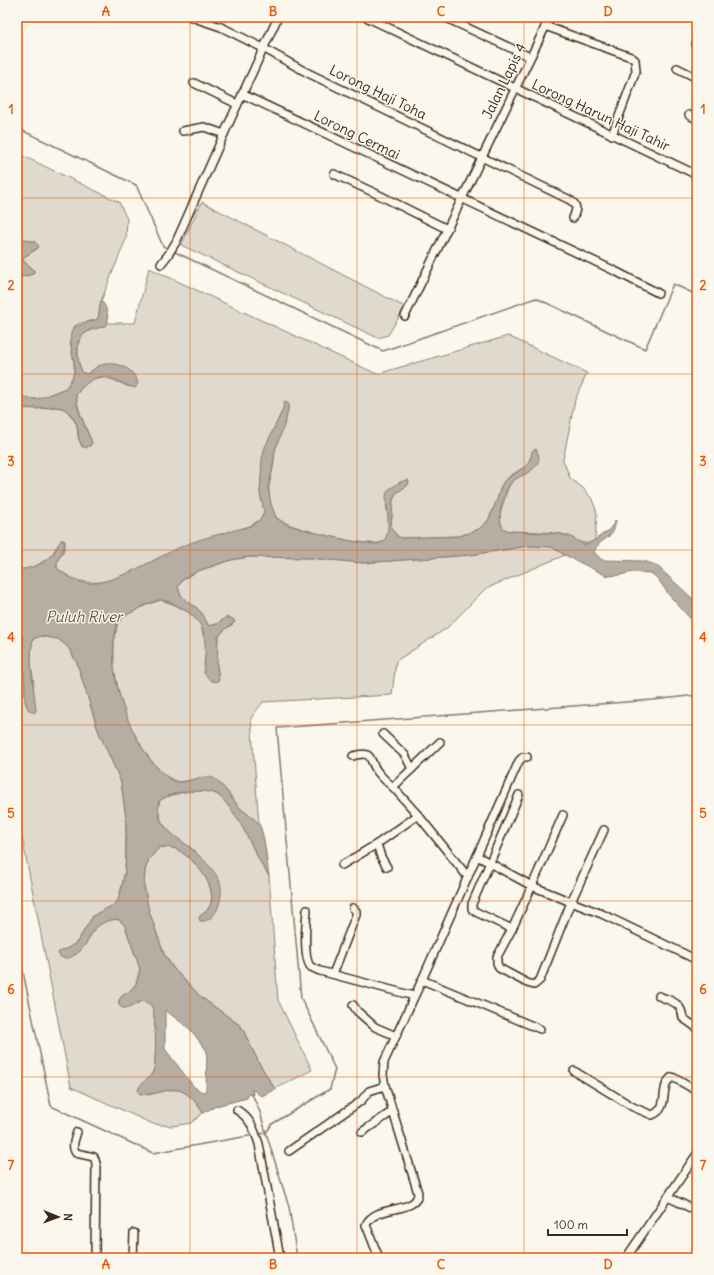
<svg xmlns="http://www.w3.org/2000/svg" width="714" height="1275" viewBox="0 0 714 1275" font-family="Delius,sans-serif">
<rect width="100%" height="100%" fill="#fbf7ec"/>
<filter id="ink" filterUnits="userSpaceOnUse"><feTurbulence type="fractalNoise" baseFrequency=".025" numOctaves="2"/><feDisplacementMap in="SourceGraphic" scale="8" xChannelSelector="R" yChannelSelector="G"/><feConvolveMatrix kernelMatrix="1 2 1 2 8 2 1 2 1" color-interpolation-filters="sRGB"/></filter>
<g filter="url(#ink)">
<g fill="#dfd9ce" stroke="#8d8276">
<path d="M17,153L119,202L127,219L126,239L101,301L98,319C91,322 79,321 74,327C65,337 76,360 74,371C74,377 69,383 66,388L38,399H31L17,395V278L33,274L34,271L32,268L24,262L23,259L24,257L37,249L34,241H28L17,235Z"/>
<path d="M202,202L405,307L388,335L378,338L181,245Z"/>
<path d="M149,268L377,374L508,336L587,373L575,400L563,460L570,478L583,488L592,499L597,513L595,540C581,549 575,536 561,534C545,531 527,532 510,531L504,529L501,524L500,514L507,491L511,482L537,465L531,457L526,466L510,476L501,486L497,500L488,521L479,529L460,536L401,538L396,535L391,527L393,500L396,493L408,485L400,482L386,505C388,514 392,536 382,542C371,549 287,528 277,518C272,513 269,500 269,493C268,485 271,479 272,472C274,465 274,457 275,451C278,437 285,424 288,410L284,403L283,409L273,432L260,493L264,511L262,517L258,521L250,526L105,582C84,583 74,582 57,568C56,560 60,558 63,552C65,549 65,545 65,541L57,546L52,555L35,567L24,570L17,569V408L37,409L56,407L65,409L72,417L77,425L78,437L82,447L90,446L92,443C86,427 78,412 76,395C94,370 105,376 129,387L137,379L128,369L97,367L87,374H84C79,368 78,360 78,353C78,338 83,332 97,328C102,327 104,327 108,323H135Z"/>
<path d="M529,546L552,547L565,555L485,589L447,628L396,661L392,695L263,702L251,718L259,824L239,807L226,790L201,778L181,782L175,781L164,775L147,756L131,729L120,699L114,668V643L117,625L124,616L149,604L161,600L175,605L190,613L200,623L206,645V654L204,664L219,676C216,665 214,641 222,632C226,628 231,626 235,622L222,620L217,624L209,626C206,622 204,616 201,612C192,602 181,602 178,587L183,579L198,571L231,560L249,557L310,558L363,563L470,555Z"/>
<path d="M17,629L23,638L25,692L27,707L34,683L31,665V647L33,639L41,636L58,639L68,647L77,663L98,730L121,782L126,818V847L125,870L122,886L118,900L112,906L101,911L93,916L77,942L70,947L59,952L86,943C93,929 103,917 120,920L125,926L140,969L136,984L130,991L122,996L119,1000V1005L128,1008L142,1001C146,1002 151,1003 152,1007C156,1015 157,1063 153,1071C151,1077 143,1082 139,1088L147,1095C154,1094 162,1091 169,1090C186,1087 195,1101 203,1113L191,1123L172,1126L153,1124L71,1087L17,812Z"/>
<path d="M188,791C198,791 209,790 218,795C221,797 224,801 227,804C246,825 253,853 269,876L278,1000L312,1070L275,1089L259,1063L241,1026L201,997L174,969L164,954L149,911L144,886L145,870L149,859L157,850L160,847C165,847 171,847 176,849C193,857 222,889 208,909C206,912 202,914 199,917L201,921H203L219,904L195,851L173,835L162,823L158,809L160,800L165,797Z"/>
</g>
<g fill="#b6aea2" stroke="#85796d" fill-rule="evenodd">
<path d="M17,235C20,236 24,239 27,240C33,242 36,241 39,247L24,257L23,259L24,262L32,268L34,271L33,274L17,278Z"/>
<path d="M101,301C107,306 108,315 108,323C103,329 97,327 90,330C88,331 84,333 82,335C74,343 78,363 82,372L87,374C91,372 96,366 101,365C116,361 133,367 138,383L135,388C126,386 119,381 111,378C96,373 84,384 76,395L77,405L81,417L92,443L86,448C77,444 79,434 77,426C76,421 69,411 64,409C57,405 46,408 39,408C32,409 24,408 17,408V395L31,399H38L66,388C69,383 74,376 74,371C76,355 66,345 74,327L98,319Z"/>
<path d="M285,402L289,404L286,420L275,450L272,472L268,487L271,504L276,518L288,525L321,534L356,542L377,544L383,542L386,538L388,530V514L386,496L388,490L400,482L408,480L409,481L408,485L396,493L393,500L391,527L396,535L401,538L460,536L479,529L488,521L497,500L501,486L504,481L526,466L531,457L532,451L536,449C539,454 540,459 537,464C533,473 519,475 512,482C504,489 498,514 501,524C503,529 506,530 510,531L561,534L571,537L583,544H589L609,530L616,520C615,523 615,527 614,530C610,539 598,540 594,552L602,560L643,561L656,565L693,599L697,606V626L669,595L658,579L651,573L633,572L620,575L607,576L565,555L552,547L529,546L470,555L363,563L310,558L249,557L231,560L198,571L183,579L178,587C181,602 192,602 201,612C204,616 206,622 209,626L217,624L226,617L233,619L235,622L223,631L218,637L217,668L219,680C212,685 208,677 204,673C204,656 209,637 199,623C193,614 172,600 160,600C152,601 142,607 135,611C128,614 120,617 117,625C116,628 116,632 115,634C110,663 117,691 127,717C134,735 158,782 181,782C190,782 204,774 213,778C223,783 232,800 240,808C245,813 256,818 260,826C265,836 267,864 269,876C252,852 245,824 225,802C223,800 221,797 219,795C212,791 203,791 195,791C183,791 170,794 159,801C158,808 158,817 163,824C171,836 185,842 195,852C202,858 215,871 219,880C224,891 220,912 209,919C207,921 203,921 200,921L199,917C202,914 206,912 208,909C222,889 193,857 176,849C171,847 166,847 161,847L157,850L149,859L145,870L144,886L149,911L164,954L174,969L201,997L241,1026L259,1063L275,1089L266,1094L261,1096L252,1089L253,1094L250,1095L249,1092L247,1098L216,1106L203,1113C195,1101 186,1087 169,1090C159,1092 151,1095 140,1094L138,1091C139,1083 149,1079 153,1072C157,1065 156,1015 152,1007C150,1003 146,1002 142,1001L128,1008H122L119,1005V1000L122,996L130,991L136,984L140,969L125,926C121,921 118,918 112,920C90,924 92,940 79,952C73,957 63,962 58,954L59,952L70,947L77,942L93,916L101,911L112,906L118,900L122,886L125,870L126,847V818L121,782L98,730L77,663L68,647L58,639L41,636L33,639C28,663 34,687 36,711L34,713L29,710L27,707L25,701L23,638L17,629V569C29,570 44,564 53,554C56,550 58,545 61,540H64C67,551 55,557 57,568C65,575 75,582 86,583C116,586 160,554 188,544C208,536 230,532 250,526L258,521L262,517L264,511L260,493L262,459L265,447L283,409L284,403ZM165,1010L190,1029L207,1051L206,1091L202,1092L194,1087L165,1049Z"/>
</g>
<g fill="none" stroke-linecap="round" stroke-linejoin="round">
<g stroke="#85796d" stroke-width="1.5">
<path d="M17,128L136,185L163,246L169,249"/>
<path d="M173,251L383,351L536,298L645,349L673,284L697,295"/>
<path d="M17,943L51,1106L153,1153L254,1135"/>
<path d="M252,1094L260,1112L266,1133L289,1207L297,1258"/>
<path d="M258,1134L266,1133L272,1124L330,1089L335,1069L301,998L277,728L653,700L697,695"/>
</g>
<defs>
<g id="minor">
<path d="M191,17L221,27L263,48L306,72L568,199C578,204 577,209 573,218"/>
<path d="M366,17L697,175"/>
<path d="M444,17L530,57"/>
<path d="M545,26L631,57L635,60L636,71L612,135"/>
<path d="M696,44L697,45"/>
<path d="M677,68L697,78"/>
<path d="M194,83L237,104"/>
<path d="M242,94L615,271L658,293"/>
<path d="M689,115L697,119"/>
<path d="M183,131L204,127L224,134"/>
<path d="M334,174L377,194L447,229"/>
<path d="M161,264L168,255L176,242L224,134L278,17"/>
<path d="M405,316L550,17"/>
<path d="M383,734L405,755L412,769"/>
<path d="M440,742L393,787L418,815L468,877"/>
<path d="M353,756C374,750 368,759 377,771C381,777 387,782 393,787"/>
<path d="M563,815L532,886L512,929L497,957V963L499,968L527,983L534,985L540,980L571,902L604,830"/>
<path d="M477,856L532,886L571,902L602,914L697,960"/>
<path d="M342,865L377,844"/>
<path d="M387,867L381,857L377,844L418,815"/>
<path d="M307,910C306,921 303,960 311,967C314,968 317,970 320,971L414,996"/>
<path d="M512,929L476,912L472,909V904L519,795"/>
<path d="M333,974L356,915V911L353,908"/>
<path d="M422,980L540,1029"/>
<path d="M659,996C673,1002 681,1002 683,1018L697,1028"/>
<path d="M353,1005L357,1011L375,1027L396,1036"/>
<path d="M574,1071L633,1107L652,1115C671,1108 658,1087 672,1077L676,1079L697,1091"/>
<path d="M237,1110C251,1119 254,1129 259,1144L280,1258"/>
<path d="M77,1132C75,1139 71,1146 76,1153L94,1157L96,1163L95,1258"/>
<path d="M362,1132L393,1111"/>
<path d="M289,1151L361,1101L369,1091L385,1086"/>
<path d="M668,1197L697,1211"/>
<path d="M133,1258L134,1233"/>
<path d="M379,1258L366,1225C374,1204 418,1214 418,1193L385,1086L383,1075L384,1062L422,980L519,761L523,757H527"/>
<path d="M626,1258L697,1154"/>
</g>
</defs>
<use href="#minor" stroke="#3b2a1e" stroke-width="10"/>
<use href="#minor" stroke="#fbf7ec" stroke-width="7"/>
</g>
</g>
<path fill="none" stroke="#e8590c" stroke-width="1" stroke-opacity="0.55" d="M190,17V1258M357,17V1258M524,17V1258M17,198H697M17,374H697M17,550H697M17,725H697M17,901H697M17,1077H697"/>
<g text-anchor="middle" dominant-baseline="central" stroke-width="3" stroke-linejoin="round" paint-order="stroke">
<g font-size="14" fill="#3b2a1e" stroke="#fbf7ec">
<text transform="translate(504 81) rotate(-64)">Jalan Lapis 4</text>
<text transform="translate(378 92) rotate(26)">Lorong Haji Toha</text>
<text transform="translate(601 115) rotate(25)">Lorong Harun Haji Tahir</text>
<text transform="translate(357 135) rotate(26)">Lorong Cermai</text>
</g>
<g font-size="15" font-style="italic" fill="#605246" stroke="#fbf7ec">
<text x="84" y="616">Puluh River</text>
</g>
</g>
<rect width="714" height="1275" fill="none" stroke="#fbf7ec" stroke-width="44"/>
<g transform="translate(58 1217) rotate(91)" stroke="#fbf7ec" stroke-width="3" paint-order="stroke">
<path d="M0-3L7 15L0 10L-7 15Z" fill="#3b2a1e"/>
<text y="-6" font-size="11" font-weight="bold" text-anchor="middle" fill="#3b2a1e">N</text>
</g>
<path d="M548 1229v6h79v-6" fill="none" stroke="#3b2a1e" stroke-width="2"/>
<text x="554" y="1229" font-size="12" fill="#3b2a1e" stroke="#fbf7ec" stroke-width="3" paint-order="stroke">100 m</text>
<rect x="22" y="22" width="670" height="1231" fill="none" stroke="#e8590c" stroke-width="1.5"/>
<g font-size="13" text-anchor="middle" font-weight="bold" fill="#e8590c">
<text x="106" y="16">A</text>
<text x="273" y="16">B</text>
<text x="441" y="16">C</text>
<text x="608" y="16">D</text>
<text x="11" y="114">1</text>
<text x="703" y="114">1</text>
<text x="11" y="290">2</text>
<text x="703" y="290">2</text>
<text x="11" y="466">3</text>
<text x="703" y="466">3</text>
<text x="11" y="642">4</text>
<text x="703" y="642">4</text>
<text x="11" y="818">5</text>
<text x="703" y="818">5</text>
<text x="11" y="994">6</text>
<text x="703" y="994">6</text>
<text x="11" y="1170">7</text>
<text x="703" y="1170">7</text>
<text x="106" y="1269">A</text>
<text x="273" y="1269">B</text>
<text x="441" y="1269">C</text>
<text x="608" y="1269">D</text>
</g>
</svg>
